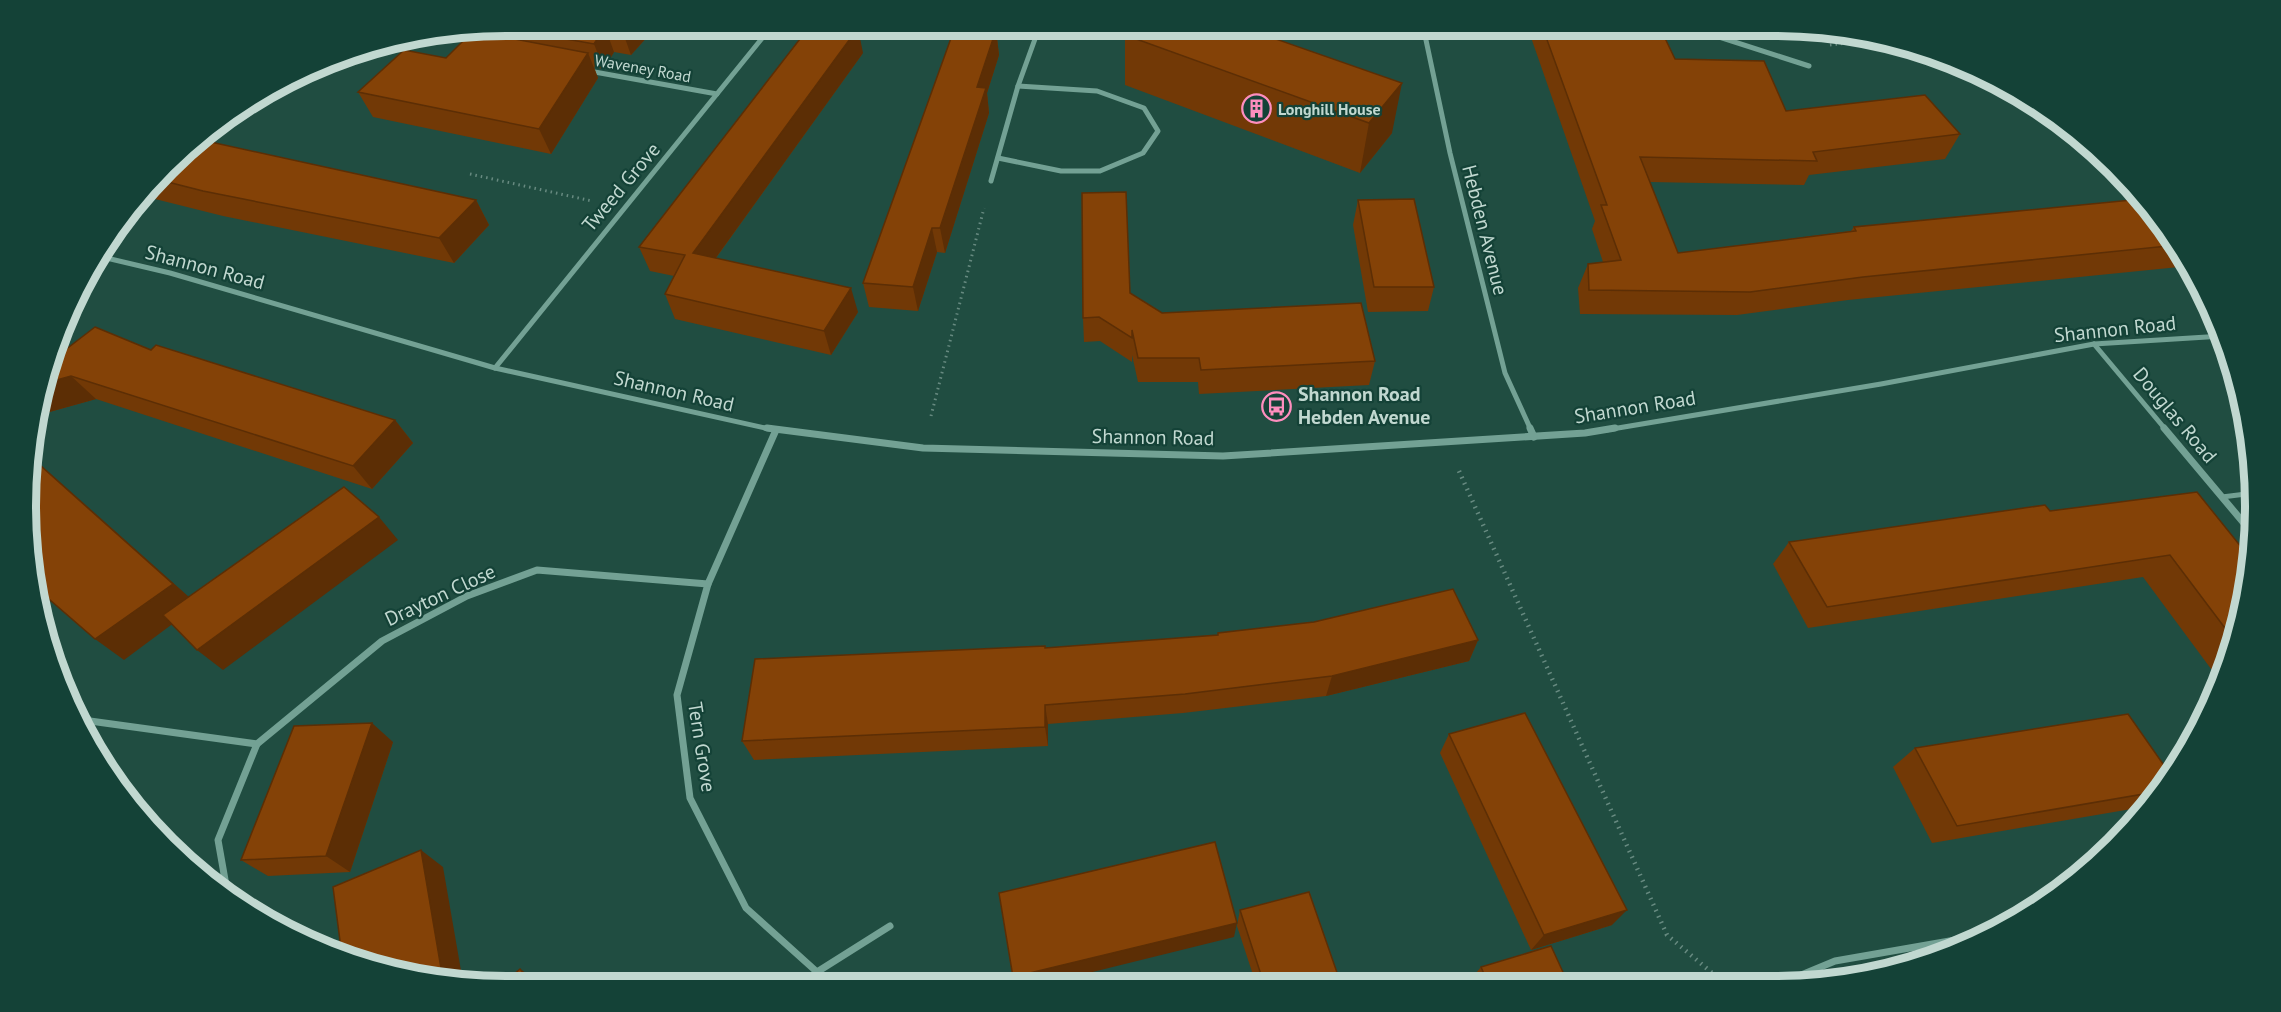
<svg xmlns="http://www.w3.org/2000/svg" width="2281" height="1012" viewBox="0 0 2281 1012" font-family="'PT Sans',sans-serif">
<rect width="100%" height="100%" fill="#204d41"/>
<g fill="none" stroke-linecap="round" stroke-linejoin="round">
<g stroke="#678a80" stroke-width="3" stroke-dasharray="1.5 4" stroke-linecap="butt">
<path d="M1830,45L1883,39"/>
<path d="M470,174L592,201"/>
<path d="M931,416L984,208"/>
</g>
<path stroke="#678a80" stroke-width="4.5" stroke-dasharray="1.5 5" stroke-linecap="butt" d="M1459,471L1667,935L1724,983"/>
<path stroke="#73a194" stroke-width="5" d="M2222,497L2254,493"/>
<g stroke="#73a194" stroke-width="5">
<path d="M1423,26L1450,153L1505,373L1531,430"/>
<path d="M1685,26L1809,66"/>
<path d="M589,71L717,94"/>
<path d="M998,158L1061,171H1100L1143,153L1158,131L1144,108L1097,91L1018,86"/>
<path d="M991,181L1018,86L1035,39L1025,26"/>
<path d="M98,256L170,273L495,368L774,430"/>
<path d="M2094,344L2166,430"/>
<path d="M495,368L772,26"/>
<path d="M1606,430L1881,384L2094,344L2223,336"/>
</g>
<g stroke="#73a194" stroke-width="7">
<path d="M767,428L923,448L1223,456L1585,433L1615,428"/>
<path d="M1530,428L1534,437"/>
<path d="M2164,428L2253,534"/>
<path d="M776,430L708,584L677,695L690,798L746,908L817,972L825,985"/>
<path d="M68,699L90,721L257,744"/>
<path d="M227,891L218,840L257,744L382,641L467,596L537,570L708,584"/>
<path d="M817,972L890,926"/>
<path d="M1782,983L1835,961L1984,935"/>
</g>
</g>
<g fill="#723906">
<path d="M506,26H657L631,55L614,52L604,69L594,67L598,78L551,154L373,117L358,92L446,58L485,34L483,29Z"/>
<path d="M1135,26H1293L1279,40L1392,133L1360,173L1125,85V35Z"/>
<path d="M1527,26H1647L1651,35L1675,59L1786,111L1960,134L1945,159L1809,175L1804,185L1650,182L1678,253L1851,231L1854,227L2174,239L2189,266L1848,300L1737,315L1580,314L1578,288L1588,264L1603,262L1592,229L1595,221Z"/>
<path d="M996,30L999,55L987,93L989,113L945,253L937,252L918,311L869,307L863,283Z"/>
<path d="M863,53L716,258L858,312L831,355L675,319L665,294L674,276L650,271L639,247Z"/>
<path d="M296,76L284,87L276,85Z"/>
<path d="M189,145L476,200L489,225L454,263L223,216L147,197Z"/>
<path d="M1358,200L1434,287L1428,311L1368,312L1353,225Z"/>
<path d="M1130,293L1162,313L1375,361L1369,385L1199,394L1198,382H1138L1132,355V362L1100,341L1084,342L1083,318Z"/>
<path d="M151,350L395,420L413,443L372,489L96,399L35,416V413L56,357Z"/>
<path d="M2050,511L2250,558L2246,599L2219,690L2207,711L2217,677L2143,577L1808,628L1773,564L1789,542Z"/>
<path d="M1478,640L1469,661L1326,696L1183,713L1048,724V746L754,760L742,741L1045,648Z"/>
<path d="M1449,734L1612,925L1531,950L1440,753Z"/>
<path d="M393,742L350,872L268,876L241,860Z"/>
<path d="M1915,748L2170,774L2156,798L2149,806L1932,843L1893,767Z"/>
<path d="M1240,910L1341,984H1256L1237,926Z"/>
<path d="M1481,967L1568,983H1471L1470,980Z"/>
</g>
<g fill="#5c2e05">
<path d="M626,26H657L631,55L622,30Z"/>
<path d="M1250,26H1293L1244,78L1247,29Z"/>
<path d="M605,27L614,52L604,69L594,44Z"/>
<path d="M858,28L863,53L702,277L693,253Z"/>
<path d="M996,30L999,55L987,93L989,113L945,253L940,228L977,87Z"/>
<path d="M588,53L598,78L551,154L539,129Z"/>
<path d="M296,76L284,87L281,83Z"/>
<path d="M1402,83L1392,133L1360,173L1369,123Z"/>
<path d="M476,200L489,225L454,263L439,238Z"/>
<path d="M932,228L937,252L918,311L913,287Z"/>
<path d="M851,288L858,312L831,355L824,331Z"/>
<path d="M71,376L96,399L35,416V413L46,383Z"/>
<path d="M395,420L413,443L372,489L353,466Z"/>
<path d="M33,458L198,605L124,660L95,639Z"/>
<path d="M379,517L398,540L223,670L197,650Z"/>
<path d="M1478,640L1469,661L1326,696L1332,676Z"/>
<path d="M1045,705L1048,724V746L1045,727Z"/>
<path d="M372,723L393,742L350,872L326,856Z"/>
<path d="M421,850L443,867L463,982L443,980Z"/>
<path d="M1627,910L1612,925L1531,950L1544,935Z"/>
<path d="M1237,923L1234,937L1040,985H1015L1013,977Z"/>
<path d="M520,969L539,982L543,986H534Z"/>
</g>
<g fill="#844207" stroke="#5c2e05" stroke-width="1.5">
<path d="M506,26H626L622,30L605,27L594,44L498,27Z"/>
<path d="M810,26H843L858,28L693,253L851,288L824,331L665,294L685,255L639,247Z"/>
<path d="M1135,26H1250L1247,29L1402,83L1369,123L1125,35Z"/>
<path d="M1542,26H1647L1651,35L1663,34L1675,59L1764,61L1786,111L1925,95L1960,134L1813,152L1817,161L1640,157L1678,253L1856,231L1854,227L2142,199L2174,239L2178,245L1863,277L1750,292L1589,290L1588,264L1621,260L1601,205H1607Z"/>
<path d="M955,27L996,30L977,87L986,88L940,228H932L913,287L863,283Z"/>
<path d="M473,31L588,53L539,129L358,92L404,50L446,58Z"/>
<path d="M197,139L476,200L439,238L203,191L160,180L189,145Z"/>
<path d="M1126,192L1130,293L1162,313L1361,303L1375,361L1201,370L1199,358H1138L1132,330V338L1099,317L1083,318L1082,193Z"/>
<path d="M1414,199L1434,287H1374L1358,200Z"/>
<path d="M95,327L151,350L156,345L395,420L353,466L71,376L46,383L56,357Z"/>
<path d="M33,459L173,584L95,639L34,586L30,569Z"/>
<path d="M344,487L379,517L197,650L163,615Z"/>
<path d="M2197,492L2250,558L2246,599L2234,640L2170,555L1827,607L1789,542L2045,505L2050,511Z"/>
<path d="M1453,589L1478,640L1332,676L1185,694L1045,705V727L742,741L755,659L1045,646V648L1218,635V633L1314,622Z"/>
<path d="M1525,713L1627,910L1544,935L1449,734Z"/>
<path d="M2128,714L2170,774L2161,791L1957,826L1915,748Z"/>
<path d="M372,723L326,856L241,860L294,726Z"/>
<path d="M1215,842L1237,923L1013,977L999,893Z"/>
<path d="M421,850L443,980L413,977L342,956L333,887Z"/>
<path d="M1309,892L1341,984H1264L1240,910Z"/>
<path d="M1551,946L1568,983H1488L1481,967Z"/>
<path d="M520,969L534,986H500Z"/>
</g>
<defs>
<symbol id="building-ring" viewBox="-11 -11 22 22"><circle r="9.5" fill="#144237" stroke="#fe8ebe" stroke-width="1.5"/><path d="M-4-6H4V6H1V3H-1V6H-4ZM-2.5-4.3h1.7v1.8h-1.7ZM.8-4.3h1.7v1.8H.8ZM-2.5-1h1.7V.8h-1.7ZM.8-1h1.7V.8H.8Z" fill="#fe8ebe"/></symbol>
<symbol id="bus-ring" viewBox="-11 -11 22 22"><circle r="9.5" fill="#144237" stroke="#fe8ebe" stroke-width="1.5"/><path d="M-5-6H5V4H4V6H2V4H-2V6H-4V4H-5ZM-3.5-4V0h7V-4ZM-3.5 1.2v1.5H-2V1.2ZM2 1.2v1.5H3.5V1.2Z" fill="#fe8ebe"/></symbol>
</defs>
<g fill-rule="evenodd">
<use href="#building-ring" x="1240" y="92" width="33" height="33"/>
<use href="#bus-ring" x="1260" y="390" width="33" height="33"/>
</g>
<g text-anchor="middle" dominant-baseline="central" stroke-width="4.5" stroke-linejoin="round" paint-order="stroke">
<g font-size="16" fill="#c1d8d0" stroke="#144237">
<text transform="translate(643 68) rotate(10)">Waveney Road</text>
</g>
<g font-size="16" font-weight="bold" fill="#c1d8d0" stroke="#144237" text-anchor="start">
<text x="1278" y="109">Longhill House</text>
</g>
<g font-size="20" fill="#c1d8d0" stroke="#144237">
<text transform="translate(621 187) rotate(-50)">Tweed Grove</text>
<text transform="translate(1485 230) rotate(76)">Hebden Avenue</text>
<text transform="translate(205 267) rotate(15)">Shannon Road</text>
<text transform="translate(2115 329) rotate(-6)">Shannon Road</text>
<text transform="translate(674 391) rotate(13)">Shannon Road</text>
<text transform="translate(1635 407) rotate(-9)">Shannon Road</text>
<text transform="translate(2175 415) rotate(50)">Douglas Road</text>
<text transform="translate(1153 437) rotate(1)">Shannon Road</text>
<text transform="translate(440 595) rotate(-25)">Drayton Close</text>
<text transform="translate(702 747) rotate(81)">Tern Grove</text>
</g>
<g font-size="20" font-weight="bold" fill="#c1d8d0" stroke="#144237" text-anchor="start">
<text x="1298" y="394">Shannon Road<tspan x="1298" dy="23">Hebden Avenue</tspan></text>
</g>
</g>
<path d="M0 0H2281V1012H0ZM506 36H1775A470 470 0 0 1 2245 506V506A470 470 0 0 1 1775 976H506A470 470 0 0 1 36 506V506A470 470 0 0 1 506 36Z" fill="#144237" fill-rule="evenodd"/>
<path fill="none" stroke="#c1d8d0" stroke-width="8" d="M506 36H1775A470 470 0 0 1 2245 506V506A470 470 0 0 1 1775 976H506A470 470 0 0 1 36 506V506A470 470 0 0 1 506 36Z"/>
</svg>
